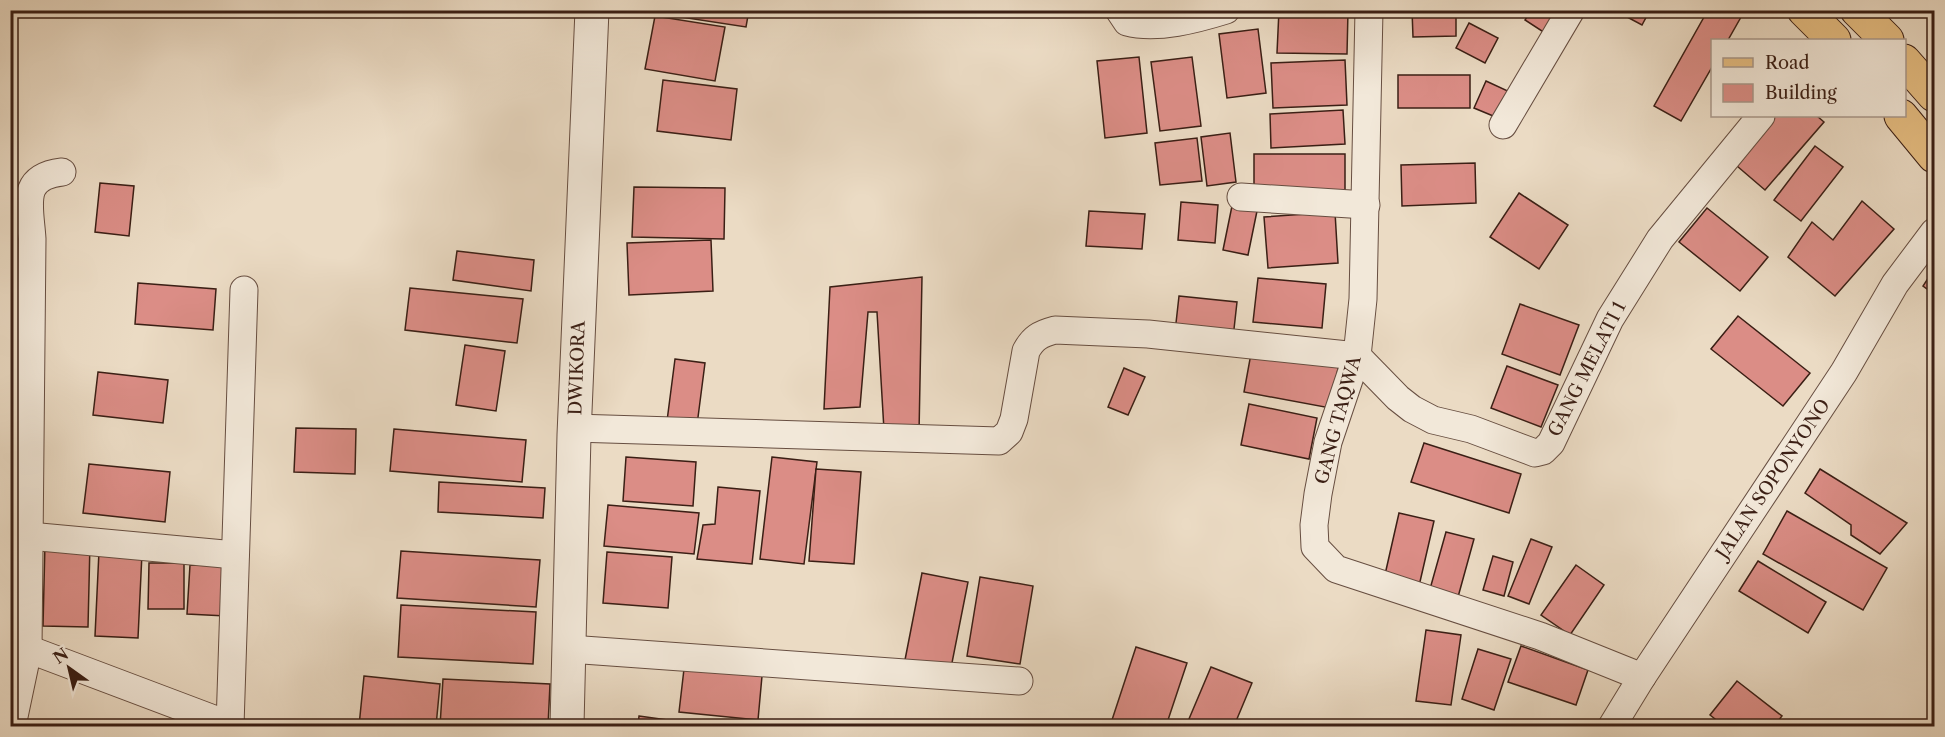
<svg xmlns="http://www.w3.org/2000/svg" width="1945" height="737" viewBox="0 0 1945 737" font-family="'Libre Caslon Text',serif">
<rect width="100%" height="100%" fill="#ebdbc4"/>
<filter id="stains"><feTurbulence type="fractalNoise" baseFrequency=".00333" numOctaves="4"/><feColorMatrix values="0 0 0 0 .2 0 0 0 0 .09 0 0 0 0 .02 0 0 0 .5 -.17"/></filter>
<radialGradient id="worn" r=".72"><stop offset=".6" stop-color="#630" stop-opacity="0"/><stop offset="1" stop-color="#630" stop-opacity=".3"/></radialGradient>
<g fill="#db8d86" stroke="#3b1f15" stroke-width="1.5">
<path d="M635,10H749L746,27Z"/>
<path d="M1279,10L1348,11L1347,54L1277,53Z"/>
<path d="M1412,10H1456V36L1413,37Z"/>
<path d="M1531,10H1565L1548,35L1525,20Z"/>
<path d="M1614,10H1650L1642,25Z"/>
<path d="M1708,10H1745L1728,40H1712V67L1681,121L1654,106Z"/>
<path d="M655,16L725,27L715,81L645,69Z"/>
<path d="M1469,23L1498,38L1485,63L1456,48Z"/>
<path d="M1258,29L1266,93L1227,98L1219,34Z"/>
<path d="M1139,57L1147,133L1105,138L1097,61Z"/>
<path d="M1192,57L1201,126L1160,131L1151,62Z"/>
<path d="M1345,60L1347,105L1273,108L1271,63Z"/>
<rect x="1398" y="75" width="72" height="33"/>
<path d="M663,80L737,89L731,140L657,131Z"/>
<path d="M1486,81L1510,92L1498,118L1474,108Z"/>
<path d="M1343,110L1345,144L1271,148L1270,114Z"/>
<path d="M1769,116H1817L1824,122L1765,190L1730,160Z"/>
<path d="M1230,133L1236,182L1207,186L1201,137Z"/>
<path d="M1197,138L1202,181L1160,185L1155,143Z"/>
<path d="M1815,146L1843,167L1801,221L1774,200Z"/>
<path d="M1254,154H1345V192L1254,193Z"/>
<path d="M1475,163L1476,203L1402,206L1401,165Z"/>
<path d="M100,183L134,186L129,236L95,232Z"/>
<path d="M634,187L725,188L724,239L632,237Z"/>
<path d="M1519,193L1568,225L1539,269L1490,237Z"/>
<path d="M1862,201L1894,229L1835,296L1788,257L1812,222L1833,240Z"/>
<path d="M1181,202L1218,205L1215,243L1178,240Z"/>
<path d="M1232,206L1257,211L1248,255L1223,250Z"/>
<path d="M1707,208L1768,257L1740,291L1679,242Z"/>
<path d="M1089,211L1145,214L1142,249L1086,246Z"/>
<path d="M1335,212L1338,263L1268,268L1264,217Z"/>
<path d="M711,240L713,291L629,295L627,243Z"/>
<path d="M457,251L534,260L531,291L453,280Z"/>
<path d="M1934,269V294L1923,286Z"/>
<path d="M922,277L919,433L884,430L877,312H868L860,407L824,409L830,287Z"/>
<path d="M1258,278L1326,284L1322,328L1253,322Z"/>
<path d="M138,283L216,289L213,330L135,324Z"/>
<path d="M410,288L523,299L517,343L405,330Z"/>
<path d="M1179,296L1237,302L1233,338L1175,332Z"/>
<path d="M1520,304L1579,325L1560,375L1502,354Z"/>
<path d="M1738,316L1810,373L1783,406L1711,349Z"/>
<path d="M465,345L505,351L496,411L456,405Z"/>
<path d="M1252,348L1339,364L1330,408L1244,392Z"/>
<path d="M675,359L705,363L697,425L667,421Z"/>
<path d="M1507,366L1558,385L1541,427L1491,408Z"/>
<path d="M1124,368L1145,377L1128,415L1108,407Z"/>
<path d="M98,372L168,380L163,423L93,415Z"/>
<path d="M1249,404L1317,418L1309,459L1241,445Z"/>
<path d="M296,428L356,429L355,474L294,472Z"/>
<path d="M394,429L526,440L522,482L390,471Z"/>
<path d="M1424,443L1521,474L1509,513L1411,482Z"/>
<path d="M626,457L696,462L693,506L623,501Z"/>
<path d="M772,457L817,462L804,564L760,559Z"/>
<path d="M89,464L170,472L165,522L83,513Z"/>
<path d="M816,469L861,472L854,564L809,561Z"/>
<path d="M1820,469L1907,523L1880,554L1851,535V525L1805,493Z"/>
<path d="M439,482L545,488L543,518L438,512Z"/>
<path d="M718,487L760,491L752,564L697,559L703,525L715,524Z"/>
<path d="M608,505L699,513L694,554L604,546Z"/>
<path d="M1787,511L1887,568L1863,610L1763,554Z"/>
<path d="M1399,513L1434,521L1419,586L1384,579Z"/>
<path d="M1446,532L1474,539L1458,597L1430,589Z"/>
<path d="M1531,539L1552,547L1529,604L1508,596Z"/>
<path d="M45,543H90L88,627L43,626Z"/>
<path d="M99,551L142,553L138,638L95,636Z"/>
<path d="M401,551L540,560L536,607L397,598Z"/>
<path d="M607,552L672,557L668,608L603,603Z"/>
<path d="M1493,556L1513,562L1504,596L1483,590Z"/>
<path d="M1758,561L1826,602L1808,633L1739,591Z"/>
<path d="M149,563H184V609H148Z"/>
<path d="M190,565L229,566L226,616L187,614Z"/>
<path d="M1576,565L1604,585L1570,635L1541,615Z"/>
<path d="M922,573L968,582L950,673L904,665Z"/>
<path d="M980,577L1033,586L1020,664L967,656Z"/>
<path d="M401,605L536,612L533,664L398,657Z"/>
<path d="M1426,630L1461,635L1451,705L1416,701Z"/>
<path d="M1521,646L1588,670L1576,705L1508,682Z"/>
<path d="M1136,647L1187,663L1166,726H1110Z"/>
<path d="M1478,649L1511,659L1494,710L1462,699Z"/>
<path d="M1211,667L1252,683L1234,726H1186Z"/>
<path d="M684,669L762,676L758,720L679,712Z"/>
<path d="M364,676L440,684L436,726H359Z"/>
<path d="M443,679L550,684L548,726H440Z"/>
<path d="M1737,681L1782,716L1774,726H1724L1710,715Z"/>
<path d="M639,716L690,723L689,726H638Z"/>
<path d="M695,720L742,726H694Z"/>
</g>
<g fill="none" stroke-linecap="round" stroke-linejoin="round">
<defs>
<g id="minor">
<path d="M1119,10L1127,22C1157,30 1197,19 1226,10"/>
<path d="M1369,10L1363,299L1357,356L1328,442L1318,494L1314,525L1315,547L1336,569L1540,636L1642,677"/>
<path d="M1503,125L1571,10"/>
<path d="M1241,197L1366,205"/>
<path d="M574,428L999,441L1009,432L1014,419L1026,351C1033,338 1040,334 1055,330L1148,334L1357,356L1398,398L1412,409L1433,420L1471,429L1535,453L1543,451L1551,443L1610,319L1660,239L1761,116"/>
<path d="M29,536L235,555"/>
<path d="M12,643L232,726"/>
<path d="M569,649L1019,681"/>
<path d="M12,726L28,650L32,239C30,206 19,177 62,172"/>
<path d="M230,726L244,290"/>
<path d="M1612,726L1642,677L1844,372L1895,284L1934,232"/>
</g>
<path id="tertiary" d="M567,726L574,435L592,10"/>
<g id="primary">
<path d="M1804,10L1834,40"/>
<path d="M1857,10L1887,40"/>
<path d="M1904,61L1934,95"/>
<path d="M1901,116L1934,156"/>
</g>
</defs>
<use href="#minor" stroke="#674e41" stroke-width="29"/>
<use href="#tertiary" stroke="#674e41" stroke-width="35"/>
<use href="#primary" stroke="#3b1f15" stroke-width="35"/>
<use href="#minor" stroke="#f2e8d9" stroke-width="27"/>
<use href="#tertiary" stroke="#f2e8d9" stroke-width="33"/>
<use href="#primary" stroke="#e6be82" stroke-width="33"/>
</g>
<g text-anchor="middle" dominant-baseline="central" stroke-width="6" stroke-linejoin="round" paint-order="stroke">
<g font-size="18" fill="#3b1f15" stroke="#f2e8d9">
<text transform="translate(577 368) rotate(-88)">DWIKORA</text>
<text transform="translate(1587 369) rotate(-63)">GANG MELATI 1</text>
<text transform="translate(1338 420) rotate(-75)">GANG TAQWA</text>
<text transform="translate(1773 479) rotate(-56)">JALAN SOPONYONO</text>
</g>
</g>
<rect width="1945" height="737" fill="none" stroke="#ebdbc4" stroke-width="36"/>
<rect x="12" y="12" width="1921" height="713" fill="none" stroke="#3b1f15" stroke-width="3"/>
<rect x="18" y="18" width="1909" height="701" fill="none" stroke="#3b1f15" stroke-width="1.5"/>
<rect x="1711" y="39" width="195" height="78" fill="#f2e8d9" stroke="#a9988b" stroke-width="1.5"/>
<rect x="1723" y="58" width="30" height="9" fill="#e6be82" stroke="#a9988b" stroke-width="1.5"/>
<text x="1765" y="69" font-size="18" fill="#3b1f15">Road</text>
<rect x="1723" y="84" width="30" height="18" fill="#db8d86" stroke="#a9988b" stroke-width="1.5"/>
<text x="1765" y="99" font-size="18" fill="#3b1f15">Building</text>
<g transform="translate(69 668) rotate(326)" stroke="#f2e8d9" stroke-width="4.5" paint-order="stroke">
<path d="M0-4.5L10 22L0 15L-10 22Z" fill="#3b1f15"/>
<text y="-9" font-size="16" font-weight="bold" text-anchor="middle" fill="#3b1f15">N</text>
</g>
<rect width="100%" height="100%" filter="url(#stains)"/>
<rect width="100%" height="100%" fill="url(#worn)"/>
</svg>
